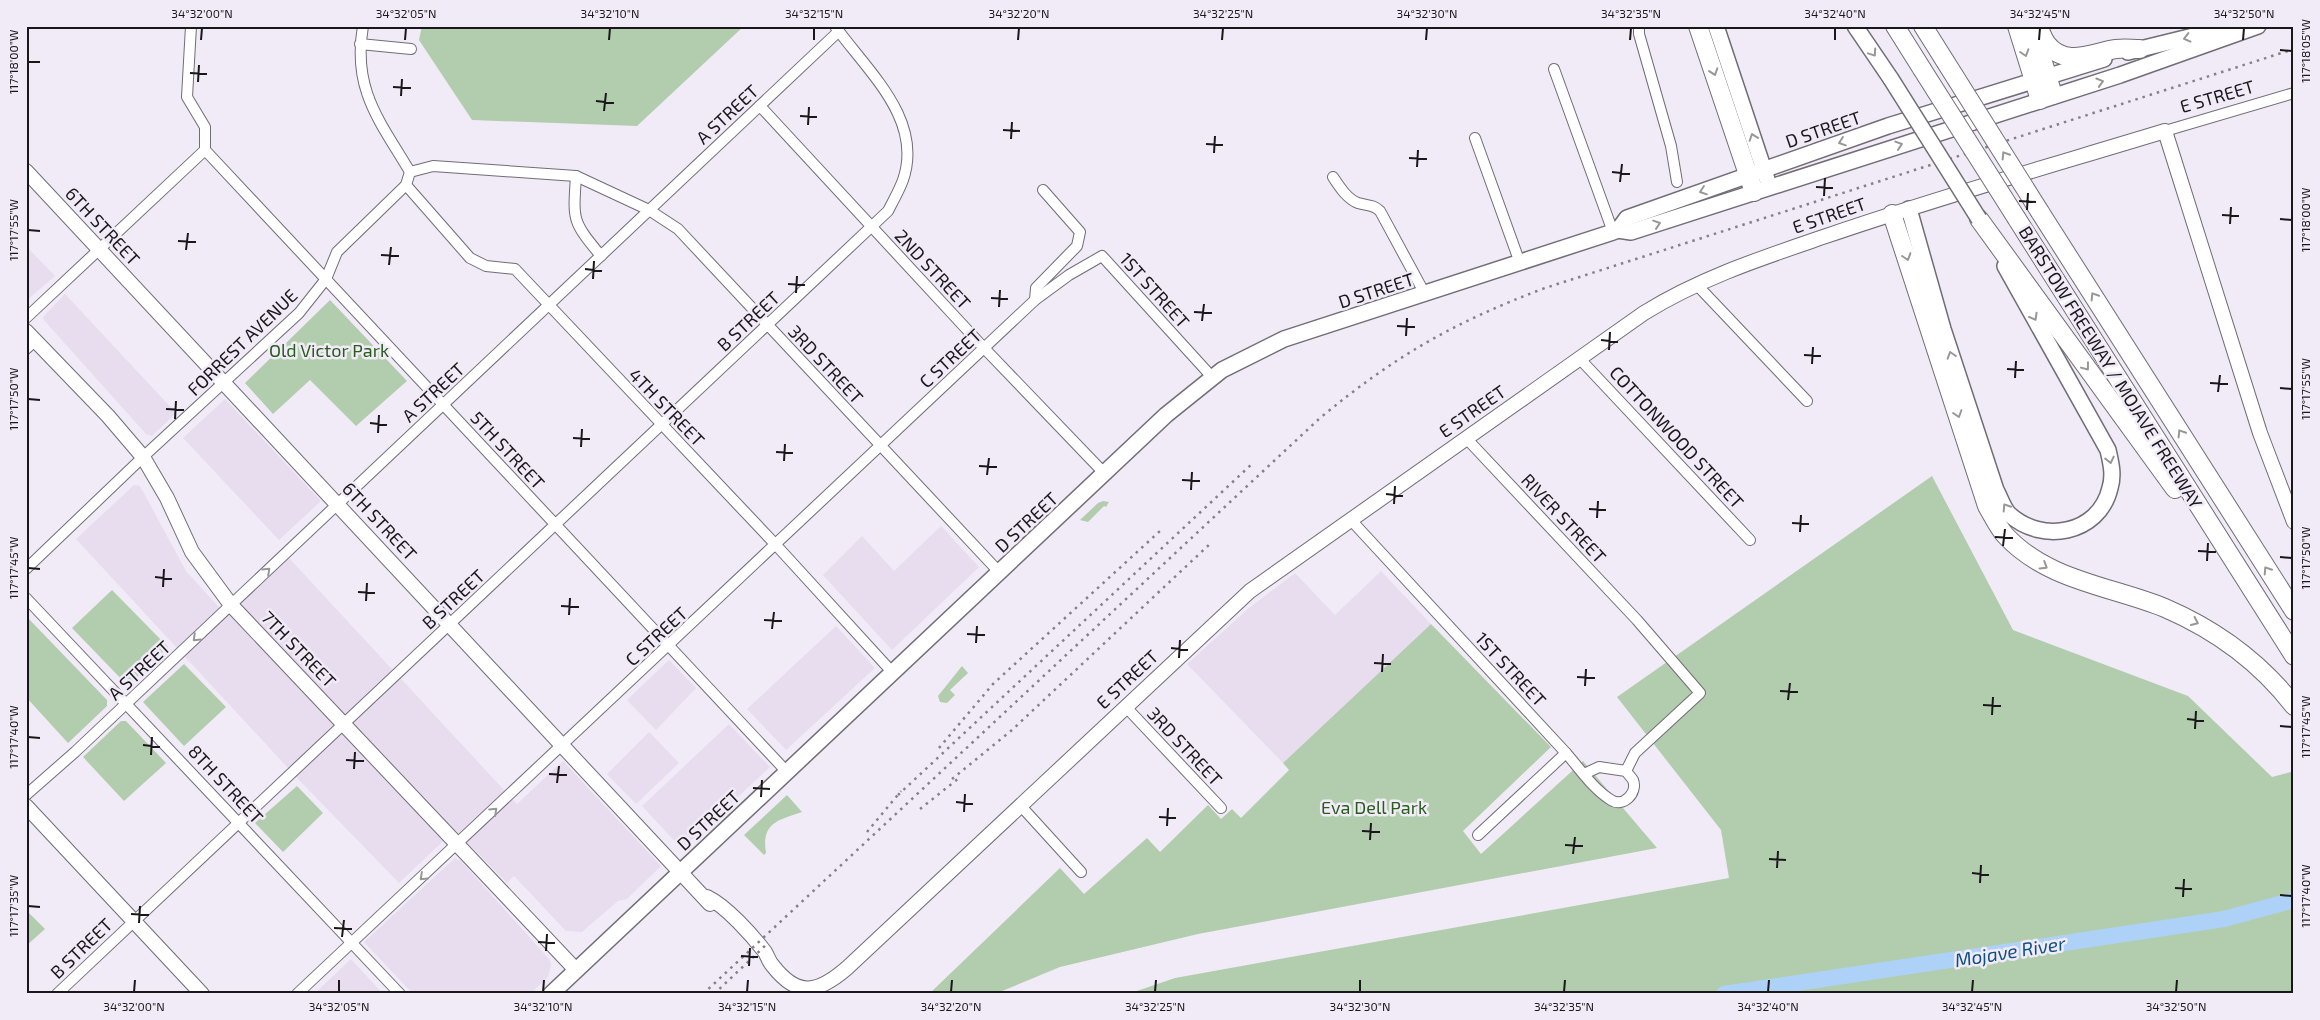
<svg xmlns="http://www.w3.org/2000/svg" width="2320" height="1020" viewBox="0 0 2320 1020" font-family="'Exo 2',sans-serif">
<rect width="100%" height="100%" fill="#f1ebf7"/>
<g fill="#e7ddef">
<path d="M26,246L55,276L26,301Z"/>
<path d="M65,294L176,413L152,436L146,434L44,320L43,317Z"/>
<path d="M225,399L321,501L279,540L183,438Z"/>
<path d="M134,485L140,486L186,571L227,616L289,558L517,804L563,761L661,866L627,899L618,901L582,932L566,931L514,876L507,883L455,830L399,883L299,780L76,539Z"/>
<path d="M941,526L979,567L892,650L823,575L862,536L894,571Z"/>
<path d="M1381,571L1431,624L1283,763L1187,664L1249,608L1295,573L1335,615Z"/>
<path d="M836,626L875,668L786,750L747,709Z"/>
<path d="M669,660L696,688L656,730L627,700Z"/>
<path d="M729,724L770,767L682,849L642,806Z"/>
<path d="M649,732L679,763L636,804L607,774Z"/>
<path d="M455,858L461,861L550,960L551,965L548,977L530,994H413L364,942Z"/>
<path d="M351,959L383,994H314Z"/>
</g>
<g fill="#b2cdad">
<path d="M422,26H744L637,126L472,120L419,40Z"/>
<path d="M330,300L407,381L356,426L310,380L273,414L245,383Z"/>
<path d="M1932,476L2013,630L2188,696L2272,777L2294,771V994H1128L1175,978L1729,878L1721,830L1617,697Z"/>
<path d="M1103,501L1109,502L1106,507L1104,506L1088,522L1080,520L1098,503Z"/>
<path d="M112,590L168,647L128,686L72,628Z"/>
<path d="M26,616L107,700V706L68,743L26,697Z"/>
<path d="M1431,624L1551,747L1463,831L1481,854L1583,761L1657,848L1198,934L1060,967L995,994H929L1060,868L1084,894L1147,838L1160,852L1208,805L1221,819L1232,809L1241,818L1289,770L1283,763Z"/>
<path d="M184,664L226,707L184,746L143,702Z"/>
<path d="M962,666L968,673L950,690L955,695L947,703L940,702L938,696Z"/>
<path d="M121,721H126L166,763L124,801L83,757Z"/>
<path d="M297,786L323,813L283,852L255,823Z"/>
<path d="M787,795L802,812C778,820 761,823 766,853L764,855L744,835Z"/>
<path d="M26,910L45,929L26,946Z"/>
</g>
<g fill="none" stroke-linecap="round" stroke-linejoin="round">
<path stroke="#aed2f7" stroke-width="16" d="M1724,994L2224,919L2294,900"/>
<defs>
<g id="street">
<path d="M1639,26V34L1671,146L1677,182"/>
<path d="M360,44L411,49"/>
<path d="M1554,69L1613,232"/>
<path d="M760,106L984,348L1105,474"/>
<path d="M2165,131L2294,93"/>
<path d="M1475,138L1520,263"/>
<path d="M205,150L787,772"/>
<path d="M410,172L433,166L576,176L649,210L678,229L1000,573"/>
<path d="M576,176C573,221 572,221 601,256"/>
<path d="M1333,177C1339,186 1347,199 1358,203C1367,206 1373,204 1380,211L1425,294"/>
<path d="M406,185L470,258L486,266L515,269L776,545L893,673"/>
<path d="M1696,284L1807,401"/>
<path d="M1035,300L1036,288L1077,246L1080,232L1043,190"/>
<path d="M26,318L205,150V127L187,97L191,26"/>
<path d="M26,349L36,340"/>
<path d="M1579,358L1750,540"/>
<path d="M1466,438L1637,620L1700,693L1635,753L1626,771"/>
<path d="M1350,519L1566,753L1478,835"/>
<path d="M26,569L143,457L299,313L326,279L337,252L406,185L410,172C380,121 352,90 363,26"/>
<path d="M26,598L400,994"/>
<path d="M1125,706L1221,808"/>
<path d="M1566,753C1580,769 1593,789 1611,800C1623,808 1638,793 1633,780C1631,777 1628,774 1626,771L1599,767L1584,774"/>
<path d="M26,795L75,752L839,31"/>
<path d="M1020,805L1081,872"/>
<path d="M57,994L888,211C893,201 899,191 903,180C924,119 867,71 835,26"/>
<path d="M297,994L1035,300L1069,275L1102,256L1212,377"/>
</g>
<g id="secondary">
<path d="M26,171L710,904"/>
<path d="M26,331L108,416L143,457L167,498L192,552L231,605L576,970"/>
<path d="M26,806L202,994"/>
<path d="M707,897C726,906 752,935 765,952C768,957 769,962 773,966C798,998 818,993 847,968L1250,591L1644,313C1702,277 1765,257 1829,235C1940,197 2053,165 2165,131L2260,433L2294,522"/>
</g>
<g id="primary">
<path d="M1716,26L1767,179"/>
<path d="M1855,26L1891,79"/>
<path d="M2128,52L2234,26"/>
<path d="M1909,209L1943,329L1996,490C2000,497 2003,508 2009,514C2041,544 2099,535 2110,488C2114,475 2111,463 2108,450L2005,266"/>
<path d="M1618,230L1631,232L2120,75L2258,26"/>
<path d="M551,994L1166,415L1222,370L1284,339L1613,232L1618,230L1627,218L1888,126L2104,59"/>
</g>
<g id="highway">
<path d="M1698,26L1754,192"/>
<path d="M1895,26L1922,69"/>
<path d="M1923,26L1945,61"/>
<path d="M2017,26L2040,100"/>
<path d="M2038,26C2041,32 2043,39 2047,44C2066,68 2093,52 2116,49C2124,48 2132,49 2140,49"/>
<path d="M2034,32L2053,95"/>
<path d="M2040,212L2294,611"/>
<path d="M1892,214L1987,506C1993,516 1998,527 2005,535C2047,581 2111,586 2165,608C2216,630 2260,662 2294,706"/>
<path d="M1979,219L2175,489"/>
<path d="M2017,219L2294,656"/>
</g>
</defs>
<use href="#street" stroke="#726c76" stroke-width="12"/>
<use href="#secondary" stroke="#726c76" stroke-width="16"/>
<use href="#primary" stroke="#726c76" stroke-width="18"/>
<use href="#highway" stroke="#726c76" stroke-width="20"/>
<use href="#street" stroke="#fff" stroke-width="10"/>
<use href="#secondary" stroke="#fff" stroke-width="14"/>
<use href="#primary" stroke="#fff" stroke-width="15"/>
<use href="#highway" stroke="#fff" stroke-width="18"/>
<g stroke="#858088" stroke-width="2.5" stroke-dasharray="2.5 5" stroke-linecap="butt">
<path d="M939,748L993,684L1160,531"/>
<path d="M952,779L1012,730L1212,542"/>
<path d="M898,795L1254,462"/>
<path d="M920,809L959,778"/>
<path d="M867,832L901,791"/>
<path d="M703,994L1320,418C1395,356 1454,322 1545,288L2294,49"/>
<path d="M714,994L767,944"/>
</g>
<defs>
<path id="primary-bridge" d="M1891,79L1979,219"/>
<g id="highway-bridge">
<path d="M1945,61L2040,212"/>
<path d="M1922,69L2017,219"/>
</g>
</defs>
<use href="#primary-bridge" stroke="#726c76" stroke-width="18" stroke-linecap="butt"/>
<use href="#highway-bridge" stroke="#726c76" stroke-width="20" stroke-linecap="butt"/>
<use href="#primary-bridge" stroke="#fff" stroke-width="15"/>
<use href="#highway-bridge" stroke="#fff" stroke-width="18"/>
</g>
<defs><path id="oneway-chevron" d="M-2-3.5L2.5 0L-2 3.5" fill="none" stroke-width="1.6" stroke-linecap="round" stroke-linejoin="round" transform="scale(1.25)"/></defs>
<g stroke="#989798">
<use href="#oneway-chevron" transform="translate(2187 38) rotate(166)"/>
<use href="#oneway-chevron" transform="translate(1873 53) rotate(56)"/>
<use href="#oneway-chevron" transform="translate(2025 53) rotate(72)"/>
<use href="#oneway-chevron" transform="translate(1714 72) rotate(71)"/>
<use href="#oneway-chevron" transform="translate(2100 82) rotate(-17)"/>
<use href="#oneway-chevron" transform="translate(1753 137) rotate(-109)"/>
<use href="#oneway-chevron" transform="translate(1842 142) rotate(161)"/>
<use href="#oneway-chevron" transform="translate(1899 145) rotate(-18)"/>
<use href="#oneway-chevron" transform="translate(2005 155) rotate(-122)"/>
<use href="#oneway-chevron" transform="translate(1703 191) rotate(161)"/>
<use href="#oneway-chevron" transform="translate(1657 224) rotate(-18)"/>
<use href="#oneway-chevron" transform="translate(1907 257) rotate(72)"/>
<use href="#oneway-chevron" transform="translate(2094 296) rotate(-122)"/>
<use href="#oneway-chevron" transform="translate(2034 317) rotate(61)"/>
<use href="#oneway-chevron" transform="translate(1951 355) rotate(-108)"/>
<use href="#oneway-chevron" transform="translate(2086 367) rotate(53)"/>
<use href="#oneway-chevron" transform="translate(1958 414) rotate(72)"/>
<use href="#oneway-chevron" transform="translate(2181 433) rotate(-122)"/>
<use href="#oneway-chevron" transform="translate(2110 460) rotate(77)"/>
<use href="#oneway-chevron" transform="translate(2006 507) rotate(-123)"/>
<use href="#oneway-chevron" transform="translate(2044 566) rotate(32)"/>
<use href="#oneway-chevron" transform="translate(2267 570) rotate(-123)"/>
<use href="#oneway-chevron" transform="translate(267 571) rotate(-43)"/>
<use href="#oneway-chevron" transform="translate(2195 622) rotate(25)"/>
<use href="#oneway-chevron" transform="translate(196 638) rotate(136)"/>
<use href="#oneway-chevron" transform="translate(494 811) rotate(-43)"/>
<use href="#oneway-chevron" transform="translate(423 877) rotate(137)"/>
</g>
<path fill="none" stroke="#1a171b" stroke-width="2" d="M201,40L202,28M405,40L406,28M609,40L610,28M814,40V28M1018,40L1019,28M1222,40L1223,28M1426,40L1427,28M1630,40L1631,28M1835,40V28M2039,40L2040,28M2243,40L2244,28M2280,50L2292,51M28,62H40M190,73L207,74M198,82L199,65M393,87L411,88M401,96L402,79M596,101L614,103M604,111L606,93M800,116L817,117M808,125L809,107M1003,130L1020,131M1011,139L1012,122M1206,144L1223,145M1214,153L1215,136M1409,158L1427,159M1417,167L1418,150M1612,172L1630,174M1620,182L1622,164M1816,187L1833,188M1824,196L1825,178M2019,201L2036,202M2027,210L2028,193M2222,215L2239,216M2280,219L2292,220M2230,224L2231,207M28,230L40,231M178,241L196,242M186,250L188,233M381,255L399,256M389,265L391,247M585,269L602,271M593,279L594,261M788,284L805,285M796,293L797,276M991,298L1008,299M999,307L1000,290M1194,312L1212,313M1202,321L1204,304M1397,326L1415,327M1406,336L1407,318M1601,340L1618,342M1609,350L1610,332M1804,355L1821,356M1812,364L1813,347M2007,369L2024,370M2015,378L2016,361M2210,383L2228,384M2280,388L2292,389M2218,392L2220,375M28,399L40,400M166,409L184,410M175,419L176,401M370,423L387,425M378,433L379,415M573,438L590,439M581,447L582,429M776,452L793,453M784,461L785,444M979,466L997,467M987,475L989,458M1182,480L1200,481M1191,490L1192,472M1386,494L1403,496M1394,504L1395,486M1589,509L1606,510M1597,518L1598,501M1792,523L1809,524M1800,532L1801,515M1995,537L2013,538M2003,546L2005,529M2198,551L2216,552M2280,557L2292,558M2207,561L2208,543M28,568L40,569M155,577L172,579M163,587L164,569M358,592L375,593M366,601L367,583M561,606L579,607M569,615L570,598M764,620L782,621M772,629L774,612M967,634L985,635M976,643L977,626M1171,648L1188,650M1179,658L1180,640M1374,663L1391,664M1382,672L1383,654M1577,677L1595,678M1585,686L1586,669M1780,691L1798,692M1788,700L1790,683M1983,705L2001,706M1992,715L1993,697M2187,719L2204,721M2280,726L2292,727M2195,729L2196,711M28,737L40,738M143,745L160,747M151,755L152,737M346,760L364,761M354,769L355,752M549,774L567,775M557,783L559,766M753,788L770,789M761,797L762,780M956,802L973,804M964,812L965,794M1159,817L1176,818M1167,826L1168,808M1362,831L1380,832M1370,840L1371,823M1565,845L1583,846M1573,854L1575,837M1769,859L1786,860M1777,868L1778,851M1972,873L1989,875M1980,883L1981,865M2175,888L2192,889M2280,895L2292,896M2183,897L2184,879M28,906L40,907M131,914L149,915M139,923L140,906M334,928L352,929M342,937L344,920M538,942L555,943M546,951L547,934M741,956L758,957M749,966L750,948M134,992L135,980M339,992V980M543,992L544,980M747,992L748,980M951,992L952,980M1155,992L1156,980M1360,992V980M1564,992L1565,980M1768,992L1769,980M1972,992L1973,980M2176,992L2177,980"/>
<g text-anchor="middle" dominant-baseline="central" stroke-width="5" stroke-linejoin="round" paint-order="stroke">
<g font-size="18" fill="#1a171b" stroke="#f1ebf7">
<text transform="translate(2217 96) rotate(-16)">E STREET</text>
<text transform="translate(727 114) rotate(-43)">A STREET</text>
<text transform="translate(1823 129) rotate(-19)">D STREET</text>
<text transform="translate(1829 215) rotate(-19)">E STREET</text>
<text transform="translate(103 226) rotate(47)">6TH STREET</text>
<text transform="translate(933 269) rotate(47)">2ND STREET</text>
<text transform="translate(1155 290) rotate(48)">1ST STREET</text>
<text transform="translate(1376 290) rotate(-18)">D STREET</text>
<text transform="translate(748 321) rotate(-43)">B STREET</text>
<text transform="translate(242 342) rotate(-44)">FORREST AVENUE</text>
<text transform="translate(950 358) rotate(-43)">C STREET</text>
<text transform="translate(826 364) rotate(47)">3RD STREET</text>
<text transform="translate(2111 367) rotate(58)">BARSTOW FREEWAY / MOJAVE FREEWAY</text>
<text transform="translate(433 392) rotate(-43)">A STREET</text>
<text transform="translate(667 407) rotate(46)">4TH STREET</text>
<text transform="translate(1472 411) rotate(-35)">E STREET</text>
<text transform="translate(1677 437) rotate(47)">COTTONWOOD STREET</text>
<text transform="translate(508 450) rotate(47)">5TH STREET</text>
<text transform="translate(1564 518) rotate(47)">RIVER STREET</text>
<text transform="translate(380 521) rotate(47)">6TH STREET</text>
<text transform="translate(1026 522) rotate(-43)">D STREET</text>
<text transform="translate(453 599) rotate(-43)">B STREET</text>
<text transform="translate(656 636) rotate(-43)">C STREET</text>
<text transform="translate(299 649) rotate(46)">7TH STREET</text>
<text transform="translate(1511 669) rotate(47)">1ST STREET</text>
<text transform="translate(139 670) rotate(-43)">A STREET</text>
<text transform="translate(1127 679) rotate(-43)">E STREET</text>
<text transform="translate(1185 746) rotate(47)">3RD STREET</text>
<text transform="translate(226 784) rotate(47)">8TH STREET</text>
<text transform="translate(708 820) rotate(-43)">D STREET</text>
<text transform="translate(81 948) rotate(-44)">B STREET</text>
</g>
<g font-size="18" fill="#275c1d" stroke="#f1ebf7">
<text x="329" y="350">Old Victor Park</text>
<text x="1374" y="807">Eva Dell Park</text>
</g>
<g font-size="19" font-style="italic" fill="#0b5086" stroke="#f1ebf7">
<text transform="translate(2010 951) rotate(-9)">Mojave River</text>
</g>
</g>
<rect width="2320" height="1020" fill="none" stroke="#f1ebf7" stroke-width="55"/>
<rect x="28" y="28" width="2264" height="964" fill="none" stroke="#1a171b" stroke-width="2"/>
<g font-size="12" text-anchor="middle" fill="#1a171b">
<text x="202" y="18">34°32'00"N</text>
<text x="406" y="18">34°32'05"N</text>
<text x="610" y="18">34°32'10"N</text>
<text x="814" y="18">34°32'15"N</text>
<text x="1019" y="18">34°32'20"N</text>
<text x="1223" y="18">34°32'25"N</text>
<text x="1427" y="18">34°32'30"N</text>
<text x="1631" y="18">34°32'35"N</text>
<text x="1835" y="18">34°32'40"N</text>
<text x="2040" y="18">34°32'45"N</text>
<text x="2244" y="18">34°32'50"N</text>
<text transform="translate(2306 51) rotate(-90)" y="4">117°18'05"W</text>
<text transform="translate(14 62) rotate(-90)" y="4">117°18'00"W</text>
<text transform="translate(2306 220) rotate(-90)" y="4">117°18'00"W</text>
<text transform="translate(14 230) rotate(-90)" y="4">117°17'55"W</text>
<text transform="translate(2306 389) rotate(-90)" y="4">117°17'55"W</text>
<text transform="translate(14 399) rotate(-90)" y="4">117°17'50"W</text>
<text transform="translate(2306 558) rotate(-90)" y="4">117°17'50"W</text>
<text transform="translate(14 568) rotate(-90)" y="4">117°17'45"W</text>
<text transform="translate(2306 727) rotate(-90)" y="4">117°17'45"W</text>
<text transform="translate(14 737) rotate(-90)" y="4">117°17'40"W</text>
<text transform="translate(2306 896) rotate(-90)" y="4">117°17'40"W</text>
<text transform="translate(14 906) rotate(-90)" y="4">117°17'35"W</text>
<text x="134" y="1011">34°32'00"N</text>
<text x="339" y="1011">34°32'05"N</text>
<text x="543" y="1011">34°32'10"N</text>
<text x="747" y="1011">34°32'15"N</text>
<text x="951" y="1011">34°32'20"N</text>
<text x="1155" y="1011">34°32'25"N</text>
<text x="1360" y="1011">34°32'30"N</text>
<text x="1564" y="1011">34°32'35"N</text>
<text x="1768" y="1011">34°32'40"N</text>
<text x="1972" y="1011">34°32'45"N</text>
<text x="2176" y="1011">34°32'50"N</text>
</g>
</svg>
